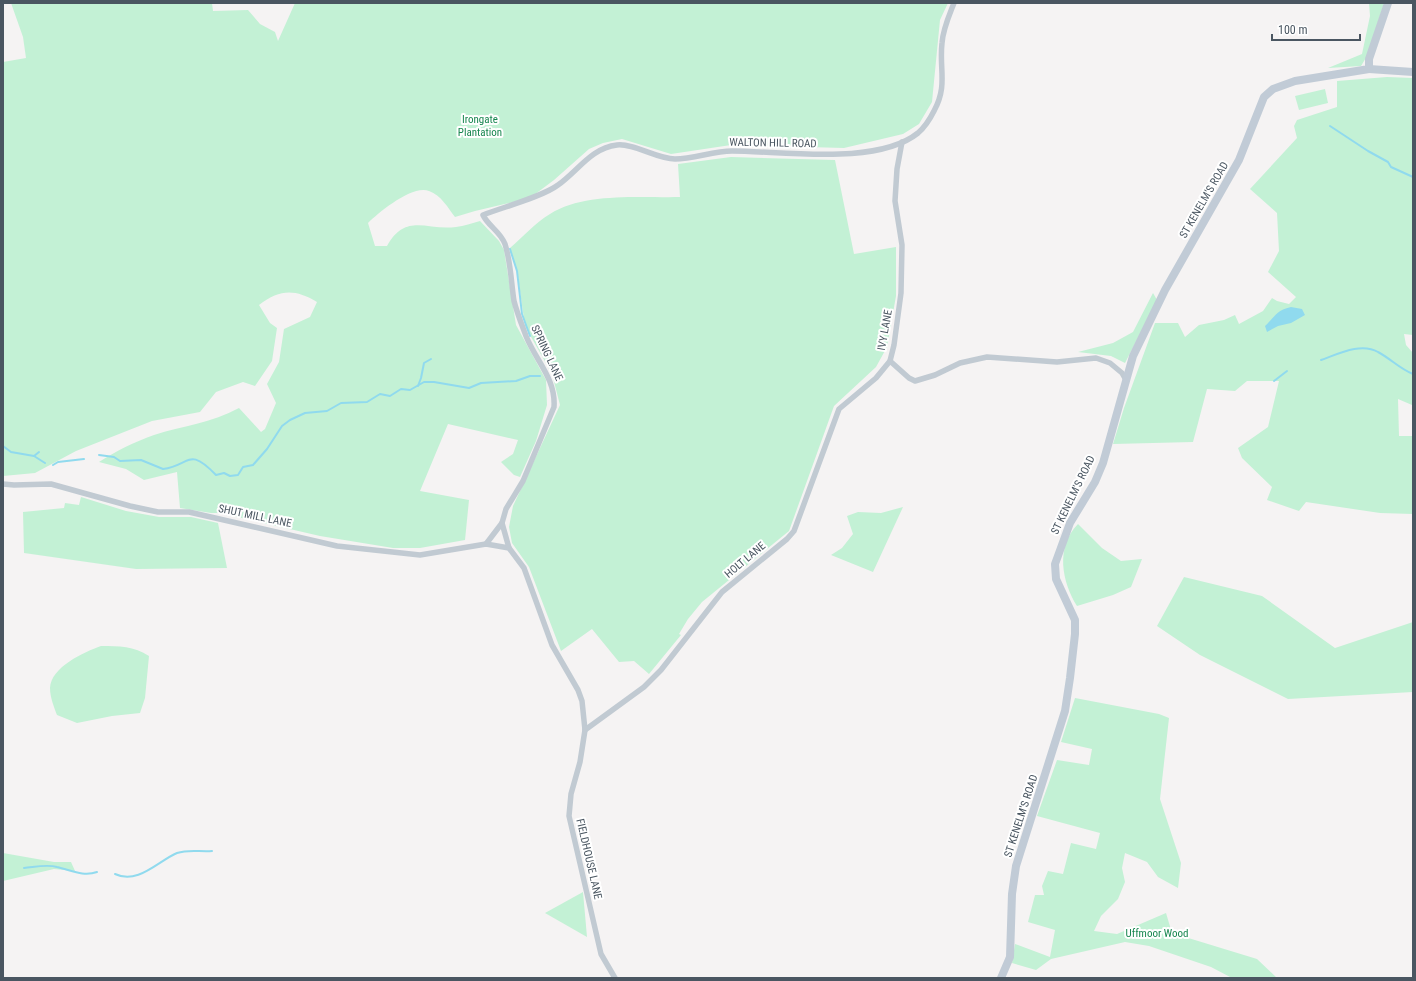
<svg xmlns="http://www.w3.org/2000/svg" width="1416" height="981" viewBox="0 0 1416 981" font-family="'Roboto Condensed',sans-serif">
<rect width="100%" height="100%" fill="#f5f3f3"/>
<g fill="#c3f1d5">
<path d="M11,3H212L213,11L248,10L260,24L275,32L278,41L295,3H948L940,20L932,102L919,124L903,134L844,148L731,145L671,154L622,139L603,143L589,149L554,180L530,198L475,211L455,217C448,208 441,195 429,191C413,184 379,212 368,223L375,246H387C406,212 427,231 456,227C464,226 472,223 480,221L499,241L504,250L516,325L546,380L547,405L536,441L520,477L514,475L501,462L513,454L518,440L448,424L420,491L469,500L465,540L420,548H393L320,536L220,513H211L180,508L177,472L144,480L126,469L99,462C116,451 134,442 154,435C182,426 212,423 239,408L261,432L265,429L276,403L267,384L279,362L284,329L310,317L317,302C295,289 280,289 259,305L270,323L277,328L272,361L255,386L243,382L216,392L200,412L152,421L76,451L35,473L3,476V62L26,58L23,37Z"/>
<path d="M1369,3H1384L1367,56L1361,66L1328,68L1362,54L1370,16Z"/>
<path d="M1387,77L1413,78V335L1404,334L1406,345L1413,353V426L1412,405L1398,399L1399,436H1413V514L1380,513L1306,502L1299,511L1267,500L1272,487L1242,458L1238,448L1268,427L1279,381H1247L1235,391L1207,389L1193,442L1113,444L1124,408L1155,323H1178L1185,337L1199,325L1224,320L1235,315L1239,324L1263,311L1272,298L1277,301L1289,304L1296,297L1268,272L1279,251L1277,213L1250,189L1297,138L1294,126L1297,120L1337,107V81Z"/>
<path d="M1325,89L1328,103L1299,110L1295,96Z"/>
<path d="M731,157L835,160L854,254L896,247V296L887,347L876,367L834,406L789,531L702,602L688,619L679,634L681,635L649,674L634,661L619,662L592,629L561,651L529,567L512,543L509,527L513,506L560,405L552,374L525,326L517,270L510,248C523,237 535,223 550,214C584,192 641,198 680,197L678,164Z"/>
<path d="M1153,293L1157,300L1125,363L1111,356L1078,352L1113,343L1133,332Z"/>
<path d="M81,497L126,511L159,517H191L218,523L227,568L136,569L24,553L23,512L64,508L65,503L79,505Z"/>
<path d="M903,507L873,572L831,555L842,548L853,534L847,516L858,512L881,513Z"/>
<path d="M1078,524L1102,548L1121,561L1142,559L1131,587L1113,595L1077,606C1062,582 1055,547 1078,524Z"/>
<path d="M1184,577L1262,596L1335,648L1413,622V692L1288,699L1200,655L1157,626Z"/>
<path d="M101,646C119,646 134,646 149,656L145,698L140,713L112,716L77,723L57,715C54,707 50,697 50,688C51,667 84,652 101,646Z"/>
<path d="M1075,698L1159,714L1169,718L1160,799L1181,863L1178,888L1158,877L1147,862L1125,853L1122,868L1125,882L1118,899L1101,916L1094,931L1117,934L1166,913L1172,933L1257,959L1277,978H1232L1211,967L1149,946L1125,942L1051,959L1036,970L1012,963L1015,944L1050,957L1055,930L1028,922L1035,895H1044L1042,886L1048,871L1063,874L1071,843L1096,849L1100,833L1037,816L1057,760L1089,765L1092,749L1061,742Z"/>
<path d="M3,853L54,862H71L75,871L54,869L3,881Z"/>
<path d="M583,892L587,937L545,913Z"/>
</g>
<path fill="#90daee" d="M1291,307L1302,309L1305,315L1291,323L1278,326L1267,332L1265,326C1276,316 1275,311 1291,307Z"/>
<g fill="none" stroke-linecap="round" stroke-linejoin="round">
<g stroke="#90daee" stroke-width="2">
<path d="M1330,126L1368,151L1388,162L1391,167L1413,177"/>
<path d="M510,249L517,271L522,314L530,336"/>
<path d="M1321,360C1338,354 1361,342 1378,352C1391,359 1400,369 1413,374"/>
<path d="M1274,381L1287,371"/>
<path d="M418,386L421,378L424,363L431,359"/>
<path d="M3,446L11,452L34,456L45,463"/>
<path d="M99,455L114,457L120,461L141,460L163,469C191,465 188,446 216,475L224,473L230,476L238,475L243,467L253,465L267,449L282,426L290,420L305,413L327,411L341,403L367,402L380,394L390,396L401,389L410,390L424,382H434L469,388L481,383L516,381L530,376H540"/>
<path d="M34,456L39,452"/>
<path d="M53,465L58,462L84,459"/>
<path d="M24,868C35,867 47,864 57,867C71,870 83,877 97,872"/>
<path d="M115,874C138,885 158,861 177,853C189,849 200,852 212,851"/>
</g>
<g stroke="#c1cad2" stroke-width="5.5">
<path d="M890,361L909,378L915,381L935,375L960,363L987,357L1057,362L1096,358L1110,363L1122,373L1126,380"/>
<path d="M3,484L14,485L51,484L130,506L158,512H189L337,546L420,555L486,544L509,548L524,568L552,645L578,690L582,701L585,730L580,762L571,794L569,816L601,954L615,978"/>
<path d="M486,544L502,523"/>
<path d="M509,548L502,523L506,509L523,481L554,407C556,379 536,361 526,336C522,325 517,313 514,301C511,282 511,263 505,244C500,231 488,226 483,215C503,207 542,197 558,185C578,171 591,148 617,145C634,143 657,159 675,159C694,159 713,151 732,151C783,151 877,166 918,133C925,127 930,119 934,111C948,85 939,70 942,43C943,29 949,16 954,3"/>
<path d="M585,730L644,687L661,670L722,592L787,539L794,531L839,409L876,378L890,361L894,345L901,293L902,245L895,201L897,169L902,142"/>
</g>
<g stroke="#c1cbd6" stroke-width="8">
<path d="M1369,69L1413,72"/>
<path d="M1001,978L1010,957L1012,894L1016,866L1065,711L1070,678L1075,634V620L1056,579L1055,564L1070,523L1095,482L1103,463L1133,356L1165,290L1239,160L1264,97L1273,89L1295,81L1369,69V59L1388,3"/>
</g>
</g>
<g text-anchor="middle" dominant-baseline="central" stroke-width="4" stroke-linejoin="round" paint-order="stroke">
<g font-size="11" fill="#17864f" stroke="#fff">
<text x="480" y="119">Irongate<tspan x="480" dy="13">Plantation</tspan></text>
<text x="1157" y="933">Uffmoor Wood</text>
</g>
<g font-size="11" fill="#4a5661" stroke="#fff">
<text transform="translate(773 143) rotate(1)">WALTON HILL ROAD</text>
<text transform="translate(1204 200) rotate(-60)">ST KENELM'S ROAD</text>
<text transform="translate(885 330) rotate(-80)">IVY LANE</text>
<text transform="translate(547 353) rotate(65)">SPRING LANE</text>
<text transform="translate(1073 495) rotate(-64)">ST KENELM'S ROAD</text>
<text transform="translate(255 516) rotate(12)">SHUT MILL LANE</text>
<text transform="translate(745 560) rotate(-40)">HOLT LANE</text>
<text transform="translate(1021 816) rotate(-72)">ST KENELM'S ROAD</text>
<text transform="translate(589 859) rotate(77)">FIELDHOUSE LANE</text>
</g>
</g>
<rect width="1416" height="981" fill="none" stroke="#4a5661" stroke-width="8"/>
<path d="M1272 34v6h88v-6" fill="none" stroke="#4a5661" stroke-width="2"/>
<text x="1278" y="34" font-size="12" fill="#4a5661" stroke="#ffffff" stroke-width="3" paint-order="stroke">100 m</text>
</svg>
